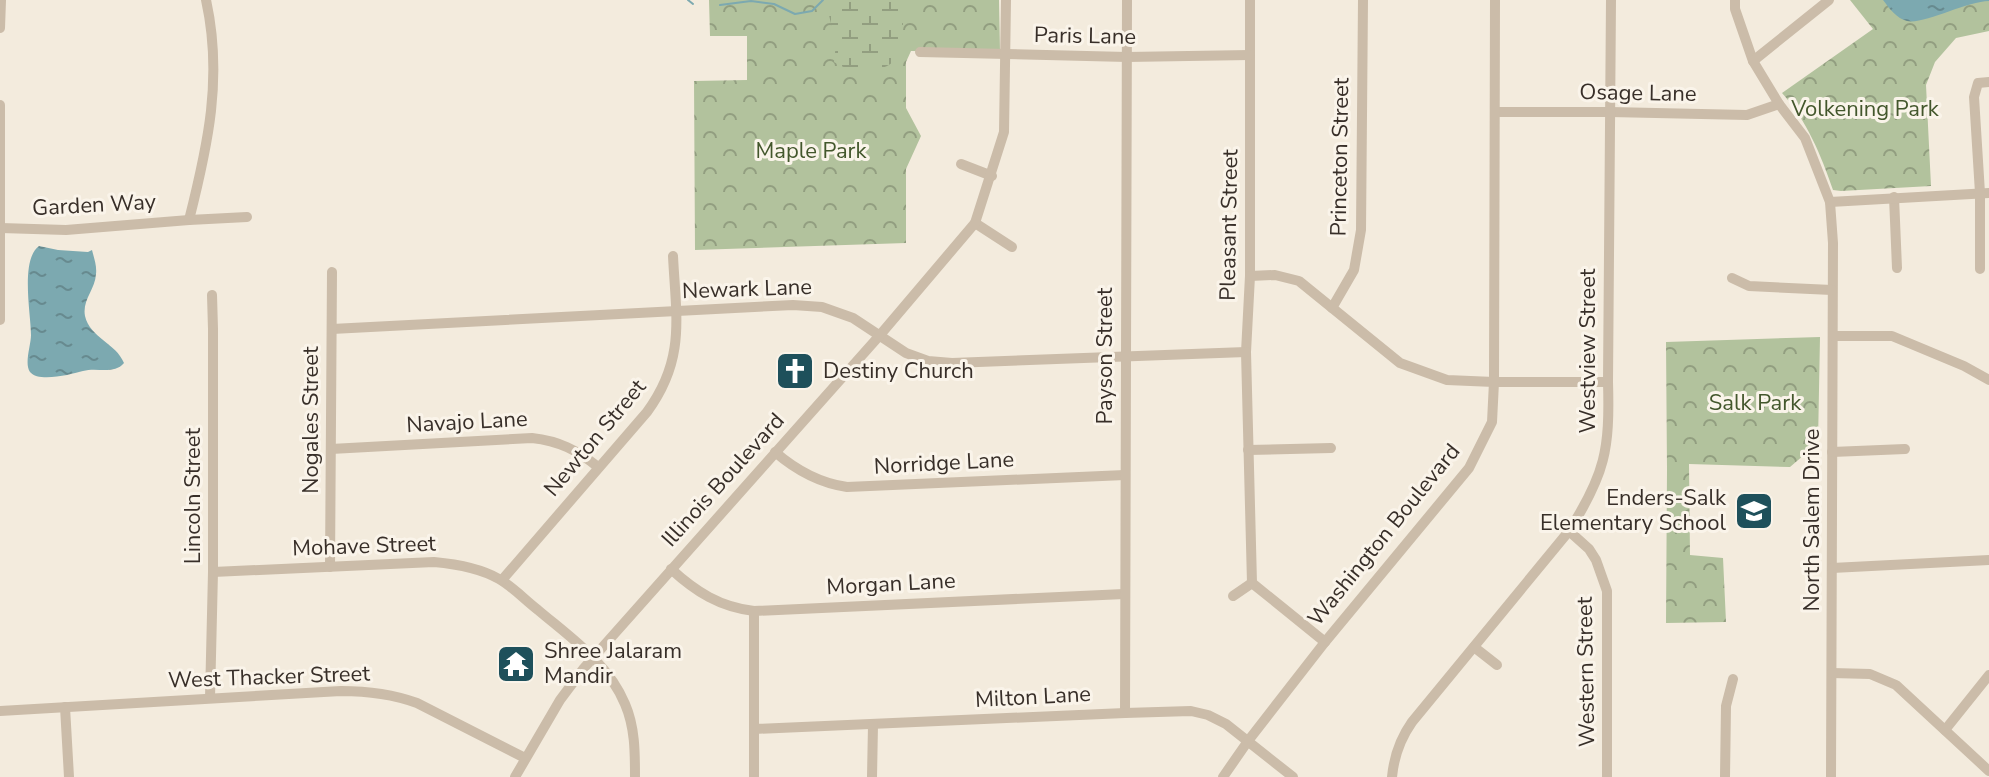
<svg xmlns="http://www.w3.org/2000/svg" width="1989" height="777" viewBox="0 0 1989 777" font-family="'Nunito Sans',sans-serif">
<defs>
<pattern id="forest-crowns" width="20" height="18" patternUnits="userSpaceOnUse" patternTransform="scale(2)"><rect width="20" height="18" fill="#b2c29d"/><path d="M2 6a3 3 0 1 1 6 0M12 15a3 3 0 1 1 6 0" fill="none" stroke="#929e80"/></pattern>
<pattern id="wetland-marsh" width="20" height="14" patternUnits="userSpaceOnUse" patternTransform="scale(2)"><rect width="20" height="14" fill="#b2c29d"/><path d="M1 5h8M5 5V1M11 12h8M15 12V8" fill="none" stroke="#929e80"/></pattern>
<pattern id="water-ripples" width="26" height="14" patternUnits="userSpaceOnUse" patternTransform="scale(2)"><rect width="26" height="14" fill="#7ca9b0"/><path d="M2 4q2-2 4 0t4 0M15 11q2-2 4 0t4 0" fill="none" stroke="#678a8f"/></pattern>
</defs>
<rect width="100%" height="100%" fill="#f3ebdd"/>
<g fill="url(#forest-crowns)">
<path d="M709,0H999L1000,52L911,51L906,62V108L921,136L906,169V243L695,250L694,81L747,80V36H710Z"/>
<path d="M1850,0H1989V31L1956,38L1935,62L1926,85L1931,186L1841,191L1833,190C1821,155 1807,121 1782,93L1873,29Z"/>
<path d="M1820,337L1818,443L1790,467L1689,464L1690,555L1723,558L1726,622L1666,623L1667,470L1666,342Z"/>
</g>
<path fill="url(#wetland-marsh)" d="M819,0H902C902,30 912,67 871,70C855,71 847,70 834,62L836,44L828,11Z"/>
<g fill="url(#water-ripples)">
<path d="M1883,0H1989V1C1967,1 1923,25 1907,21C1897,19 1889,8 1883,0Z"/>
<path d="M39,246L58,250L88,252L92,250C94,258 97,266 96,274C95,290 82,300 85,316C90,338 116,343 124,363C114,375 97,367 83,371C72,374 39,383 30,372C24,364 31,345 31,335C31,314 20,260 39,246Z"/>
</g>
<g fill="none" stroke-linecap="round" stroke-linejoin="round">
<g stroke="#7ca9b0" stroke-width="2">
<path d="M688,0L693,4"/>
<path d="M720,5L751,1L774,4L795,14L812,11L823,0"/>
</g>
<g stroke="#cbbca9" stroke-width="10">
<path d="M1250,0V276L1246,352L1252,583L1325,642"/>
<path d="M1735,0V9L1753,61L1779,104L1805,138L1830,202L1833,243L1831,777"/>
<path d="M0,28L1,0"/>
<path d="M920,52L1127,57L1250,55"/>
<path d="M1753,61L1829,0"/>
<path d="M0,105V320"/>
<path d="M1496,112H1610L1747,115L1779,104"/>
<path d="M961,164L992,176"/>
<path d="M1894,197L1897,268"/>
<path d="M1830,202L1989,193"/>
<path d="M189,220C208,145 223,77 206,0"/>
<path d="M975,223L1012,247"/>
<path d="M1,228L66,230L189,220L247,217"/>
<path d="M1980,269V193L1974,97L1978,83L1989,82"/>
<path d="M1250,276L1275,275L1299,281L1400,363L1447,380L1494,382H1608"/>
<path d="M1732,278L1749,286L1832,290"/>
<path d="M1332,308L1354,270L1361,230L1363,0"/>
<path d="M332,329L793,305L822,307L853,318L906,353L928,361L952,363L1246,352"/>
<path d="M1833,336H1892L1964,366L1989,380"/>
<path d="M331,449L532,438C559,441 577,450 598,467"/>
<path d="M1248,450L1331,448"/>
<path d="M775,452C797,471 819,483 847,487L1125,475"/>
<path d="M1832,452L1905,449"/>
<path d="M1569,531L1589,549L1596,560L1607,591V777"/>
<path d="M330,567L332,272"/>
<path d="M1832,568L1989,560"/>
<path d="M671,569C696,592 720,607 754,611L1124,594"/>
<path d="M213,572L434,562C456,564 480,568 499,579C513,587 525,600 538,610C571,638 608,663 625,704C635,727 635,752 635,777"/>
<path d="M502,580L647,412C686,359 676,317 673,256"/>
<path d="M1233,596L1252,583"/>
<path d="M1474,647L1497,665"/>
<path d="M1832,673L1870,674L1896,685L1989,771"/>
<path d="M210,698L213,572V329L212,295"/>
<path d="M65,707L69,777"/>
<path d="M0,711L341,691C367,691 392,694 417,703L525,758"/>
<path d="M1125,713L1127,0"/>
<path d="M754,729L1125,713L1191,711L1208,715L1226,724L1293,777"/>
<path d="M1945,730L1989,675"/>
<path d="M515,777L560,700L584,668L880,335L975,223L1004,132L1006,0"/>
<path d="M754,777V611"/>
<path d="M872,777L873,725"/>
<path d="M1223,777L1248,741L1325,642L1469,468L1492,422L1494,382L1495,0"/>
<path d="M1392,777C1394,756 1400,739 1412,722L1569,531C1605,474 1610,450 1608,382L1611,0"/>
<path d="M1725,777L1726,706L1733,679"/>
</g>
</g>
<defs>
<symbol id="church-square" viewBox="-11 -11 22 22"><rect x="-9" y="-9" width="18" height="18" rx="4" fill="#1e505b" stroke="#faf4ea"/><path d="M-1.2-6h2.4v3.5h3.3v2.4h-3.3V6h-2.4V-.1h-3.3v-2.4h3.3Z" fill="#fff"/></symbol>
<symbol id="school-square" viewBox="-11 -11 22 22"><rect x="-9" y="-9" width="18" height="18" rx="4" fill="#1e505b" stroke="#faf4ea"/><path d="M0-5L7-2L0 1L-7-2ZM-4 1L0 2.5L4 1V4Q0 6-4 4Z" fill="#fff"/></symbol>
<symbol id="temple-square" viewBox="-11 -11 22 22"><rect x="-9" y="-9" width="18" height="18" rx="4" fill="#1e505b" stroke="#faf4ea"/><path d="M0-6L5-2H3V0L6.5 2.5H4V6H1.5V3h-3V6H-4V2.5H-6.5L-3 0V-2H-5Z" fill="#fff"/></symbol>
</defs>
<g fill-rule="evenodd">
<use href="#church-square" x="773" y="349" width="44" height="44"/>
<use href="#school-square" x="1732" y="489" width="44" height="44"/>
<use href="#temple-square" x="494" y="642" width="44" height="44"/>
</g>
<g text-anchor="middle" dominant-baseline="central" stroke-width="6" stroke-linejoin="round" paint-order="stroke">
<g font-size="22" fill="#382f29" stroke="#faf4ea">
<text transform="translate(1085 36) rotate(1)">Paris Lane</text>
<text transform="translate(1638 93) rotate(1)">Osage Lane</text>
<text transform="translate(1340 157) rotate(-89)">Princeton Street</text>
<text transform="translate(94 205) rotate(-3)">Garden Way</text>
<text transform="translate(1229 225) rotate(-89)">Pleasant Street</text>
<text transform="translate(747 289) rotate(-2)">Newark Lane</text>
<text transform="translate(1588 351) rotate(-90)">Westview Street</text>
<text transform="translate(1105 356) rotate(-90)">Payson Street</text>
<text transform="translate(311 420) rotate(-90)">Nogales Street</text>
<text transform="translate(467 422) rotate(-3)">Navajo Lane</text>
<text transform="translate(595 438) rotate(-50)">Newton Street</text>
<text transform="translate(944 463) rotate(-3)">Norridge Lane</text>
<text transform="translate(723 480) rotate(-48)">Illinois Boulevard</text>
<text transform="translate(193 496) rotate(-90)">Lincoln Street</text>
<text transform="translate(1812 520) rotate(-90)">North Salem Drive</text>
<text transform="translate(1384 535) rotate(-51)">Washington Boulevard</text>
<text transform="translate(364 546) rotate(-2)">Mohave Street</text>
<text transform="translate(891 584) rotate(-3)">Morgan Lane</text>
<text transform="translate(1586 672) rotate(-91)">Western Street</text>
<text transform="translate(269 677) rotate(-2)">West Thacker Street</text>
<text transform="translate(1033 697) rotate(-3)">Milton Lane</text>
</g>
<g font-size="22" fill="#43572c" stroke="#faf4ea">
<text x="1865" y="109">Volkening Park</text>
<text x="811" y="151">Maple Park</text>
<text x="1755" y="403">Salk Park</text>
</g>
<g font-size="22" fill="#382f29" stroke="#faf4ea" text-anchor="start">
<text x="823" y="371">Destiny Church</text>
<text x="1726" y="498" text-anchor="end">Enders-Salk<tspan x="1726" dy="25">Elementary School</tspan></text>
<text x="544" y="651">Shree Jalaram<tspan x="544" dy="25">Mandir</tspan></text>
</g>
</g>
</svg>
